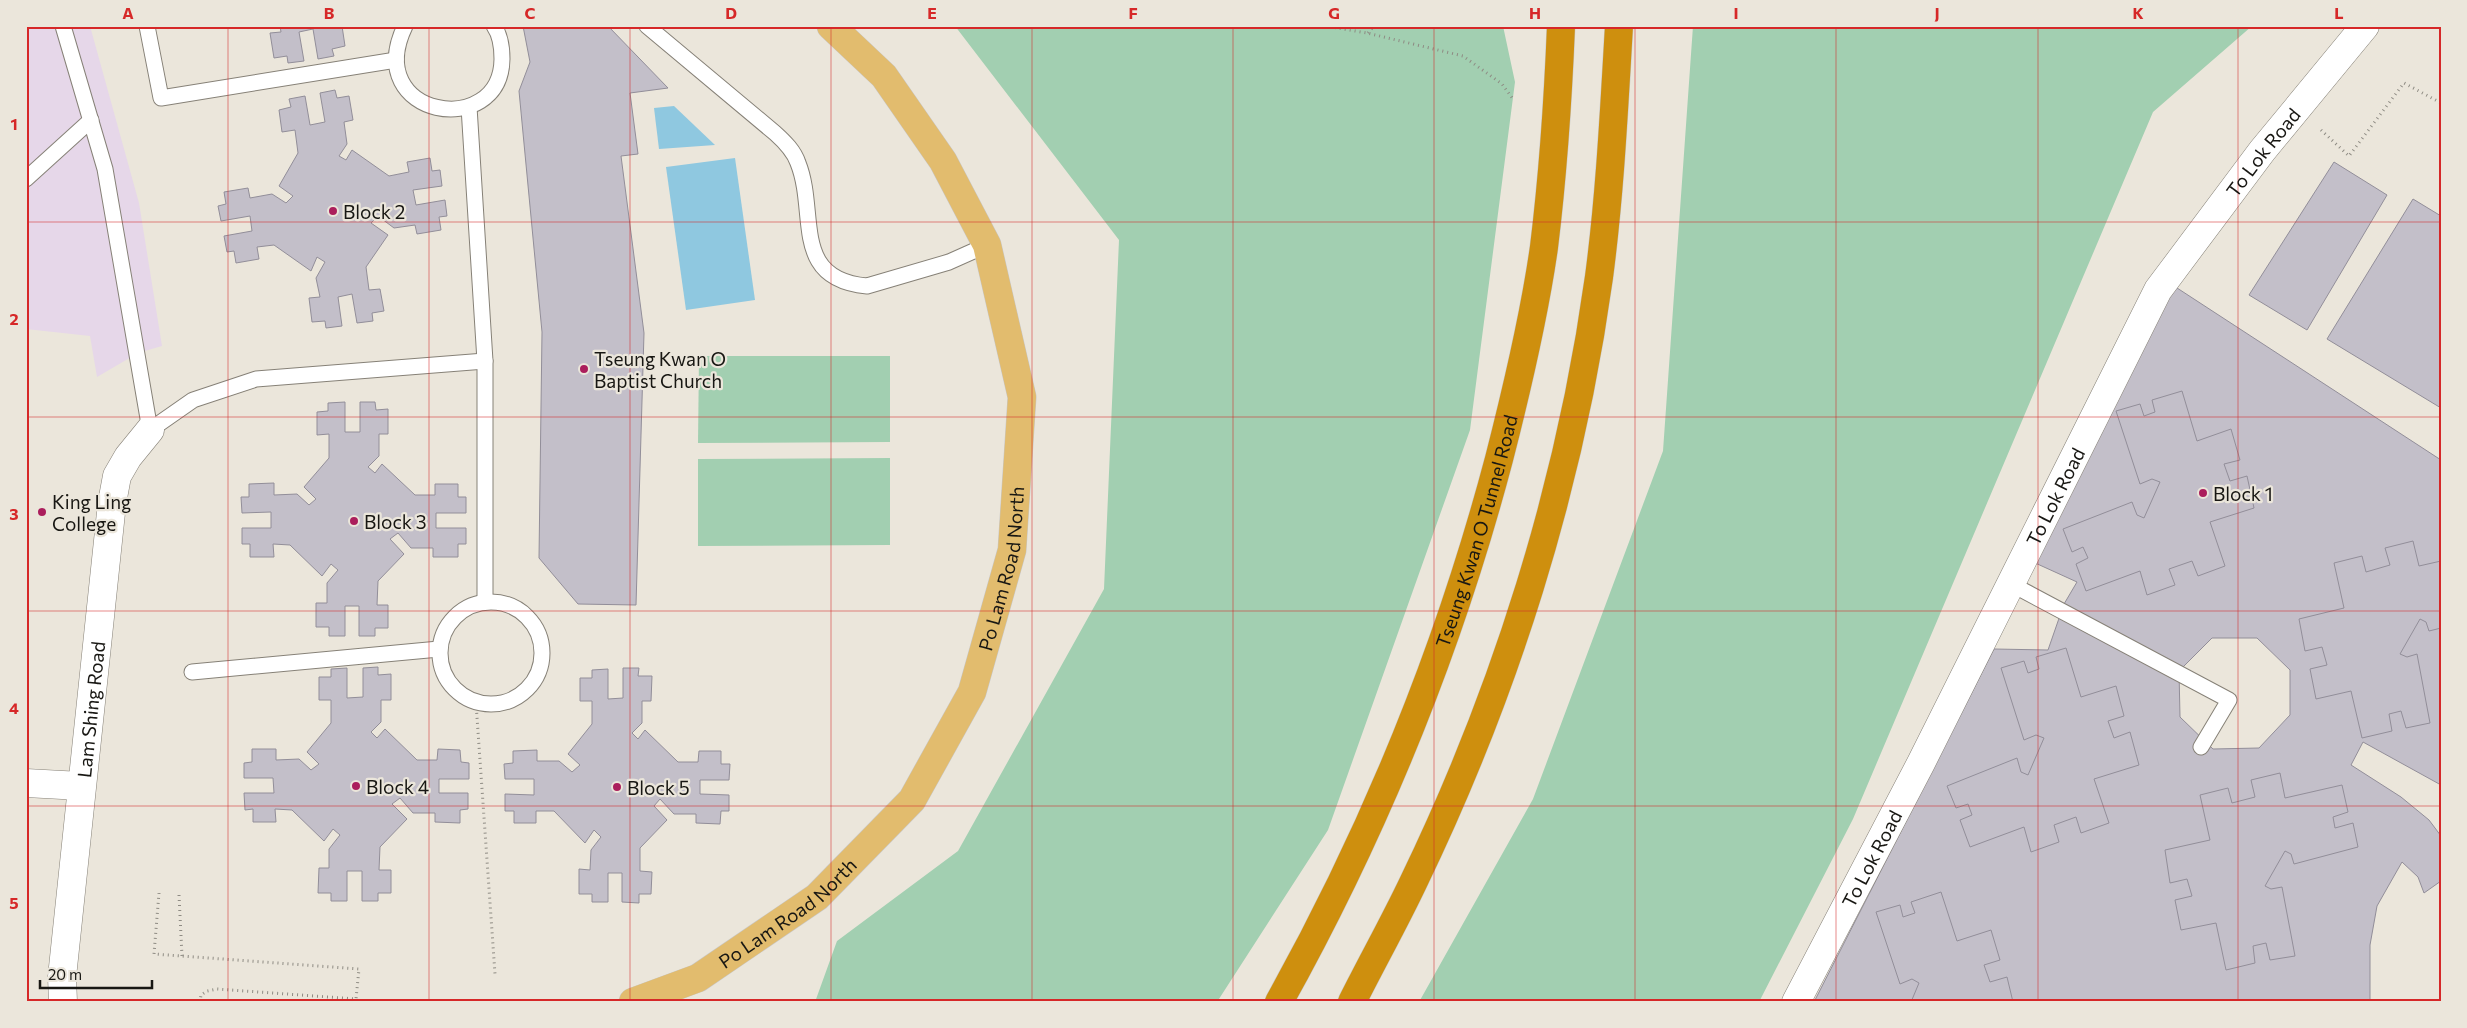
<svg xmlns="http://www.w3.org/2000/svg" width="2467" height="1028" viewBox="0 0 2467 1028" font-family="Commissioner,sans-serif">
<rect width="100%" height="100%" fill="#ebe6db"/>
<path fill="#e6d7e9" d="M26,26H90L139,203L162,346L138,353L97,377L90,336L26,329Z"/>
<g fill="#a2cfb1">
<path d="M955,26H1503L1515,82L1470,430L1328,830L1217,1002H815L837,941L958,851L1104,589L1119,240Z"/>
<path d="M1693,26H2252L2153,112L1853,819L1759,1002H1419L1533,799L1663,451Z"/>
<path d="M699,356H890V442L698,443Z"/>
<path d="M890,458V545L698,546V459Z"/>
</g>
<g fill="#8fc8e0">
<path d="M674,106L715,145L659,149L654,108Z"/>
<path d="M735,158L755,300L686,310L666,167Z"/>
</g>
<g fill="#c3bfc9" stroke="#928e99" fill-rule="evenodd">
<path d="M280,26H342L345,46L332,49L334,56L318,59L313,29L299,32L304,61L288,63L287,56L274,58L270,33L281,32Z"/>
<path d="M523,26H608L668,88L630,93L638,154L621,156L644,333L636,605L578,604L539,558L542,332L519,91L530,62Z"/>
<path d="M335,90L337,98L349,96L353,120L344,122L347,144L339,156L346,160L352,150L389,176L409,172L407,162L430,158L432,171L440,170L442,186L413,190L416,205L445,200L447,216L439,217L441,230L417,234L415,225L394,228L378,216L371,223L388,235L366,267L369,290L380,289L384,311L372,313L373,321L357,323L352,294L338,297L342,326L326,328L325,321L312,322L309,298L320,297L316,278L325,262L317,257L311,271L274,245L257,247L259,259L236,263L234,251L227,252L224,236L252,231L250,216L221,221L218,206L226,204L224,192L248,188L250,198L272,194L286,203L293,196L279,186L298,153L295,130L282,132L279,110L291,107L289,99L305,96L310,125L325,122L320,93Z"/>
<path d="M2334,162L2387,195L2307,330L2249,295Z"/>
<path d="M2413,199L2441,216V408L2327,339Z"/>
<path d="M2174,286L2441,460V785L2363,742L2351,765L2401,797L2429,820L2441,836V881L2424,893L2418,877L2402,862L2377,906L2370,945V1002H1814L1994,649L2048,650L2064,604L2077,582L2033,562ZM2212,638H2257L2290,670V715L2259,748L2213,749L2180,717L2179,671Z"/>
<path d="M2182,391L2197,441L2231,429L2240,460L2224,464L2230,481L2247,476L2254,508L2210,522L2225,566L2198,576L2192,561L2169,569L2175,585L2147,595L2140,571L2086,591L2076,564L2088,558L2083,547L2072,552L2063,529L2132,502L2137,515L2144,518L2160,482L2152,479L2140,484L2116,411L2140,404L2144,416L2155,412L2152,400Z"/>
<path d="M345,402V432H360V402H375L376,410L388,409V434H379V456L368,467L375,473L382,464L415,495H435V484H458V497H466V513H436V528H466V544H458V557H433V548H411L398,533L390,539L404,554L378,581L377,605H388V628H375V636H359V606H345V636H329V627H316V603H327V583L338,570L331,564L322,576L290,545L273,544L274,557H250V544H242V528H271V512L242,513L241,497H249V484L274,483V495L297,494L309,505L316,499L304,487L329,458V434L317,435V412L328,411V403Z"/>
<path d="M2413,541L2419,566L2441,561V628L2429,631L2426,622L2420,619L2400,654L2407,657L2417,654L2430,723L2406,728L2401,711L2389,714L2392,731L2362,738L2351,691L2316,699L2310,669L2327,665L2322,647L2305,651L2299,619L2344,608L2334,563L2362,556L2366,572L2390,565L2385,548Z"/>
<path d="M2066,648L2081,697L2116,686L2124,716L2108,721L2114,738L2130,732L2139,765L2094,779L2109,823L2081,833L2076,817L2054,825L2059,842L2031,852L2024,827L1970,847L1960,820L1972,815L1968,804L1956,808L1947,786L2017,758L2021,772L2028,775L2044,738L2036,735L2024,740L2001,668L2024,661L2028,673L2039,669L2036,657Z"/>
<path d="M378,667V675L391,674V700H381V722L371,732L377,738L385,729L417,760H437L438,749L460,750L461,762L469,763V779H439V793H468V809L460,810V823L435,822V813H413L400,798L392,804L407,819L380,847L379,870H391V893H378V901H362V871H347V901H331V893H318L319,868H329V849L340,835L333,829L324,841L292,810L275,809L276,822H253V809L245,810L244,793H274L273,778H244V763L252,762V749H276V760L299,759L311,770L319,764L307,752L331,723V700H319V677H331V669L347,668V698L363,697V668Z"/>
<path d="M623,668H639L638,676H652L651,701H642V723L632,733L638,739L645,730L678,762H698L699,751H721V764H730L729,780H700V794L729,795V811H721L720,824L696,823V814H674L660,799L654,806L667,820L640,848V871L652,872L651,894H639V903L622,902V873H608V902H592V894H579V869L590,870L591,850L601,837L594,830L585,843L554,811H536V823H514V811H505V794L534,795V779H505L504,764L513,763V751L537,750V761H559L572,772L580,765L568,754L592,724V701H580V678H592V670L608,669V699L623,698Z"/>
<path d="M2280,773L2285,798L2342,785L2348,812L2333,817L2335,828L2353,823L2358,847L2294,864L2291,854L2285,851L2265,886L2271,889L2282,887L2295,956L2270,960L2266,943L2253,946L2255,963L2226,970L2216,923L2181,930L2175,900L2192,896L2187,879L2170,883L2165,850L2210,840L2200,795L2228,788L2232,803L2255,797L2251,780Z"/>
<path d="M1941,892L1957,941L1991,930L2000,960L1984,965L1990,982L2007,977L2013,1002H1911L1919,983L1912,979L1900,984L1876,912L1900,905L1903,917L1915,913L1911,902Z"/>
</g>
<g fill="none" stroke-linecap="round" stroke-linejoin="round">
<defs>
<g id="lane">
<path d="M63,26L105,169L150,430L193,400L256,379L485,361"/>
<path d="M147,26L161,98L396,60"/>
<path d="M405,26C361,118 501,140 502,59C502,48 501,36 494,26"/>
<path d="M647,26L775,133C785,142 794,151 798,163C818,213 790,279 867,286L949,262L987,245"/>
<path d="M469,107L485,361V601"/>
<path d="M26,179L91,120"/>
<path d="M2011,584L2229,700L2201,747"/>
<circle cx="491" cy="653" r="51"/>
<path d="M192,672L439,649"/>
</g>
<g id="street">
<path d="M26,783L81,786"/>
<path id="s1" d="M63,1002L62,977L112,503L117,476L128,457L150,430"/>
<path id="s2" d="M1796,1002L1921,763L2158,290L2262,151L2365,26"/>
</g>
<g id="primary">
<path id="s3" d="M633,1002L698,978L817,897L912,800L972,692L1012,550L1022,397L987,245L943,161L884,76L831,26"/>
</g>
<g id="highway">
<path id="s4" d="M1279,1002C1375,830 1449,648 1499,459C1517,389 1534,318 1544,247C1553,174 1558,100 1561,26"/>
<path d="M1352,1002C1372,962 1394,923 1413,883C1505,693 1570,487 1599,277C1610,194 1614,110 1619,26"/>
</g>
</defs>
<use href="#lane" stroke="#868177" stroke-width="17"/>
<use href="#street" stroke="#868177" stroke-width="29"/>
<use href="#primary" stroke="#c8c7c6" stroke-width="29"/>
<use href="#highway" stroke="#c8c7c6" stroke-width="29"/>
<g stroke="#8e8b83" stroke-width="3" stroke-dasharray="1 4" stroke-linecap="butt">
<path d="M1325,26L1367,33L1463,56L1502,84L1513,99"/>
<path d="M1368,33L1374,26"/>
<path d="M2321,130L2349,156L2404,83L2441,103"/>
<path d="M476,703L495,974"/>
<path d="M159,893L154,954L359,969L356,999L217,989L207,991L201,995L200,1002"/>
<path d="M179,895L182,956"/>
</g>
<use href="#lane" stroke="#fff" stroke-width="15"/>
<use href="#street" stroke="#fff" stroke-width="28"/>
<use href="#primary" stroke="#e2bc6e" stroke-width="28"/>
<use href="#highway" stroke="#ce8f0e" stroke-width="28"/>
</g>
<path fill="none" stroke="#d62828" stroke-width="1" stroke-opacity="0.55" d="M228,26V1002M429,26V1002M630,26V1002M831,26V1002M1032,26V1002M1233,26V1002M1434,26V1002M1635,26V1002M1836,26V1002M2038,26V1002M2238,26V1002M26,222H2441M26,417H2441M26,611H2441M26,806H2441"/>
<g fill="#ab1e5c" stroke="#ebe6db" stroke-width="2">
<circle cx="333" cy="211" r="5"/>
<circle cx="584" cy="369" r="5"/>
<circle cx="2203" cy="493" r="5"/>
<circle cx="42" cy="512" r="5"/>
<circle cx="354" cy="521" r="5"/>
<circle cx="356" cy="786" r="5"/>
<circle cx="617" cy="787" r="5"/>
</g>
<g text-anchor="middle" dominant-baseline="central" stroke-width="4.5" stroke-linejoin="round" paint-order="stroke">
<g font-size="19" fill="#181713" stroke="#ebe6db">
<text stroke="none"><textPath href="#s2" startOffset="972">To Lok Road</textPath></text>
<text stroke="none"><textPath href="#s2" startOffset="568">To Lok Road</textPath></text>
<text stroke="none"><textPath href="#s4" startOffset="512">Tseung Kwan O Tunnel Road</textPath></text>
<text stroke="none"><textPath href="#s3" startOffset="600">Po Lam Road North</textPath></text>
<text stroke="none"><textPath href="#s1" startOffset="294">Lam Shing Road</textPath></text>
<text stroke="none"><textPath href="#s2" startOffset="162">To Lok Road</textPath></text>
<text stroke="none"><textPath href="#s3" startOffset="180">Po Lam Road North</textPath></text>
</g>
<g font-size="19" fill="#181713" stroke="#ebe6db" text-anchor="start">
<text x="343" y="211">Block 2</text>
<text x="594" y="358">Tseung Kwan O<tspan x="594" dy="22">Baptist Church</tspan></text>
<text x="2213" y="493">Block 1</text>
<text x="52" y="501">King Ling<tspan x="52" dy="22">College</tspan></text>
<text x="364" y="521">Block 3</text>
<text x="366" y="786">Block 4</text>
<text x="627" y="787">Block 5</text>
</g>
</g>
<rect width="2467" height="1028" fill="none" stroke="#ebe6db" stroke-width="55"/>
<path d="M40 980v8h112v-8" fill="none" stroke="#181713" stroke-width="2.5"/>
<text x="48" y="980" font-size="15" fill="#181713" stroke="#ebe6db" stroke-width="4" paint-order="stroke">20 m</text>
<rect x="28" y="28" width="2412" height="972" fill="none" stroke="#d62828" stroke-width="2"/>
<g font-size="16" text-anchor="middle" font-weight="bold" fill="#d62828">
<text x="128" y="19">A</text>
<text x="329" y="19">B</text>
<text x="530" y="19">C</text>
<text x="731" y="19">D</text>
<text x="932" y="19">E</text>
<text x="1133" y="19">F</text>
<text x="1334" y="19">G</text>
<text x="1535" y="19">H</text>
<text x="1736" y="19">I</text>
<text x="1937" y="19">J</text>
<text x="2138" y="19">K</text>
<text x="2339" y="19">L</text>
<text x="14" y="130">1</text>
<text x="14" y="325">2</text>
<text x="14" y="520">3</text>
<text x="14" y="714">4</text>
<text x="14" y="909">5</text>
</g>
</svg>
